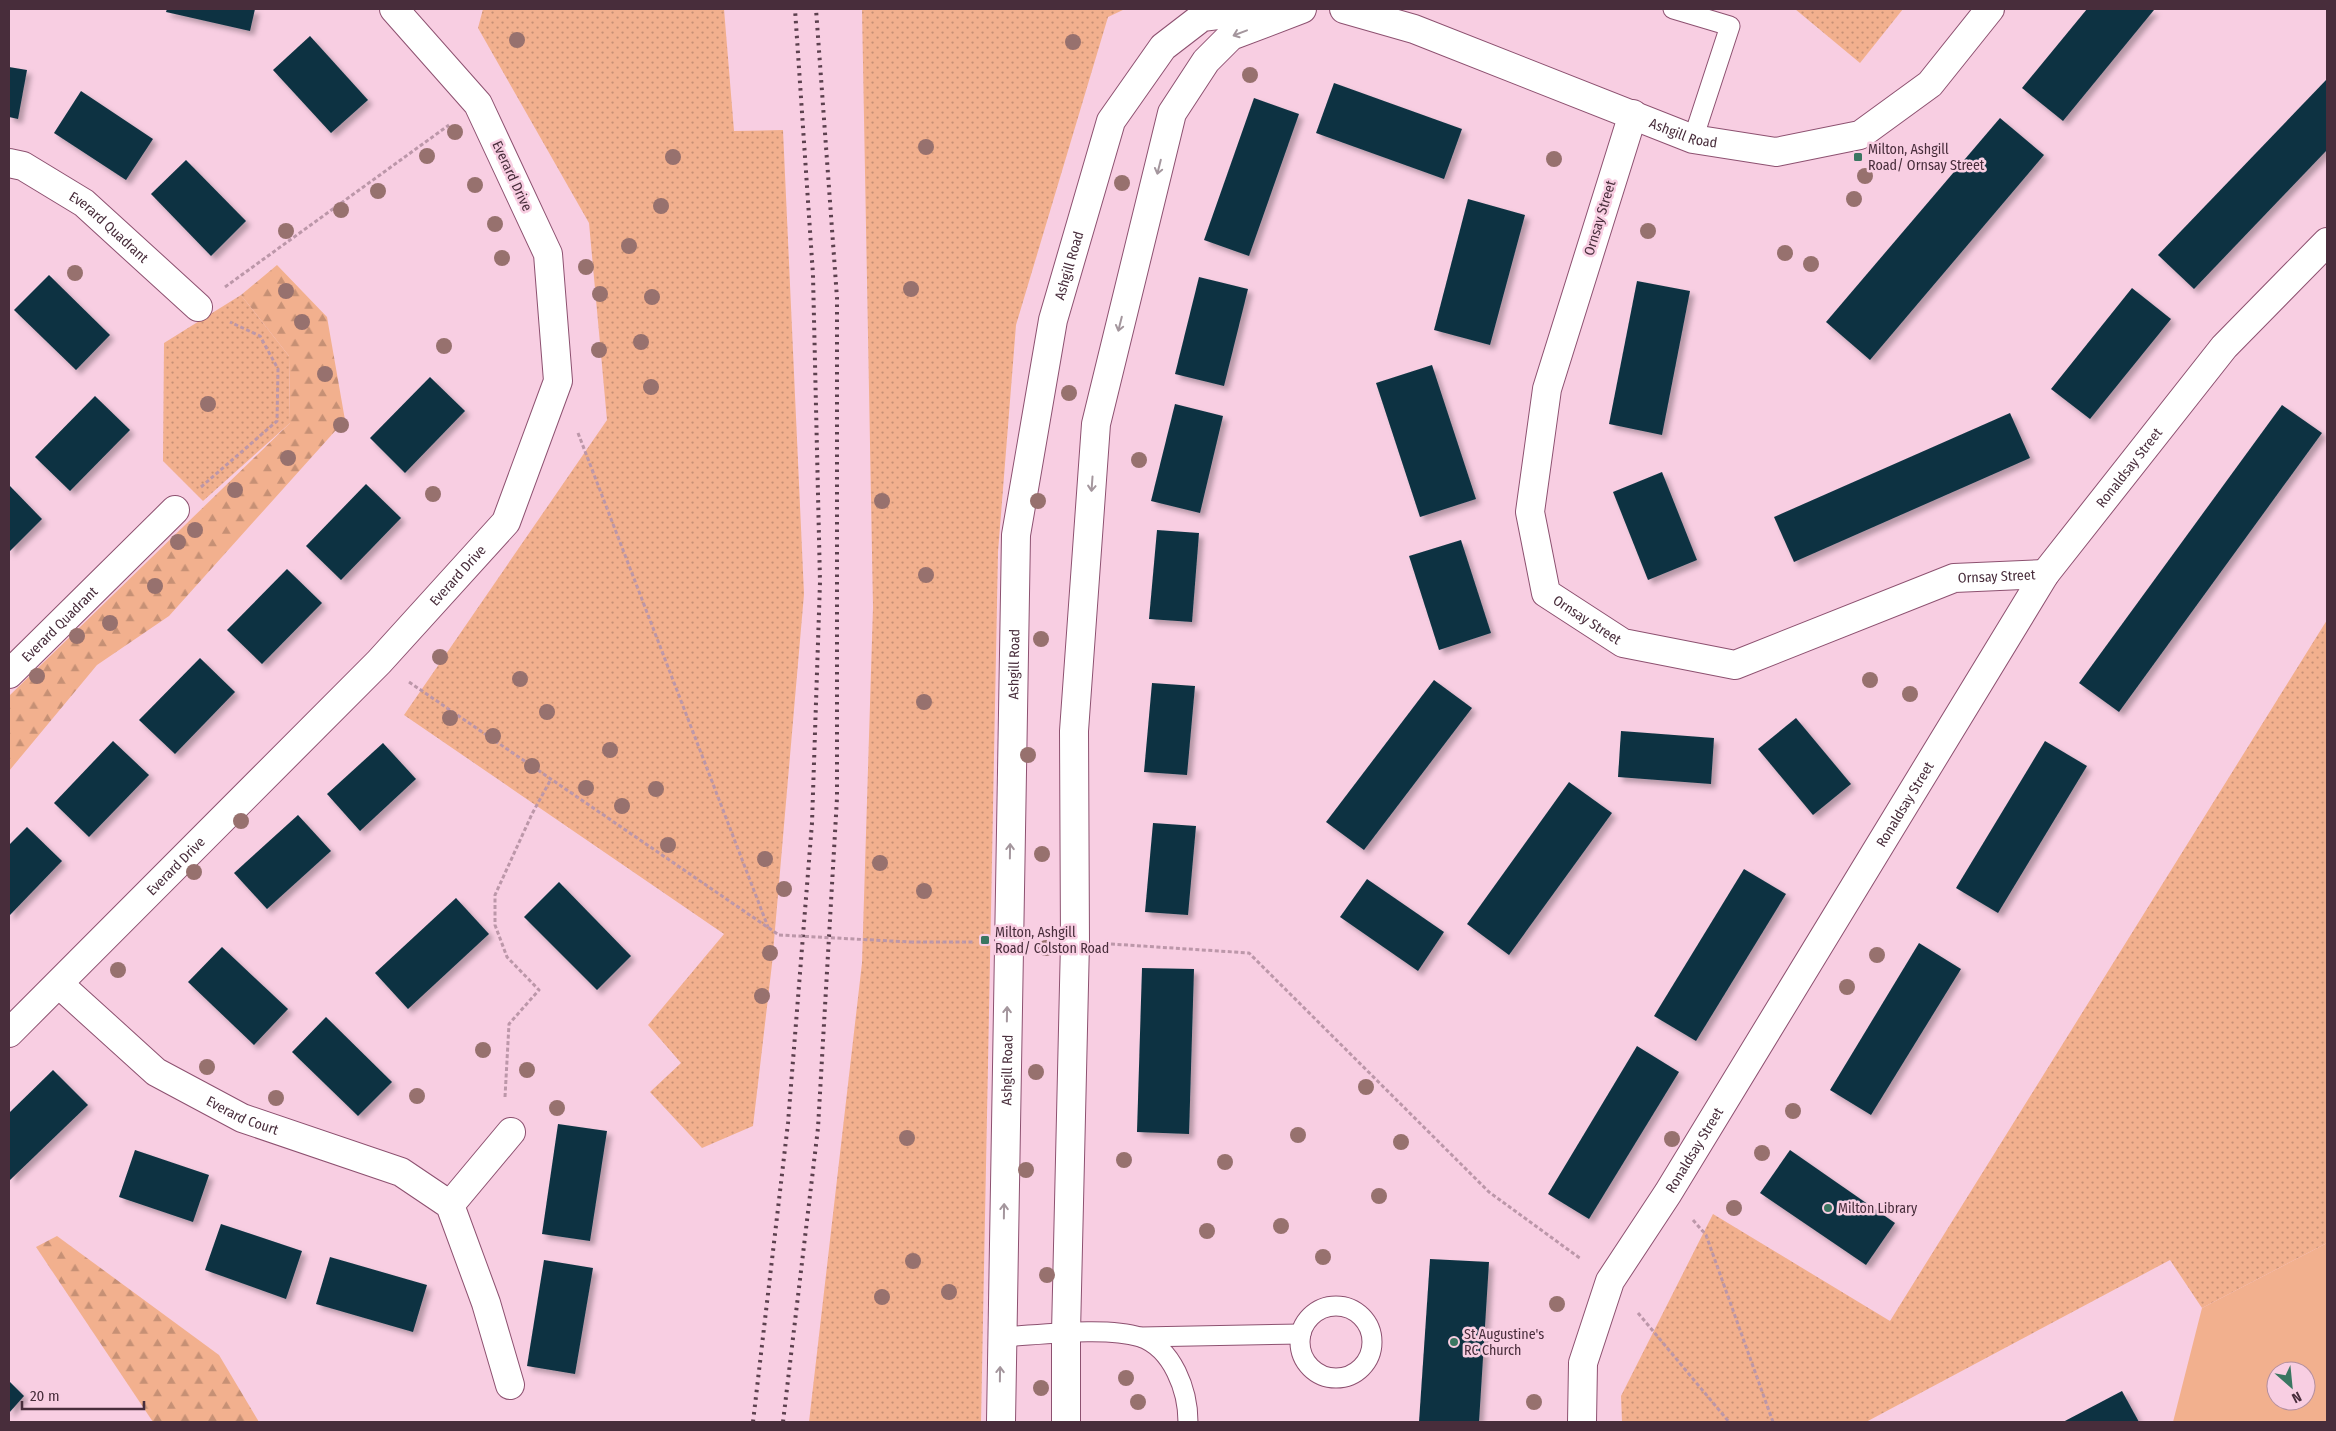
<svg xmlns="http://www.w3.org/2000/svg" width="2336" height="1431" viewBox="0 0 2336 1431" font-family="'Fira Sans Condensed',sans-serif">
<defs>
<pattern id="grass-dots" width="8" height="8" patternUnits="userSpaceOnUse" patternTransform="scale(1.25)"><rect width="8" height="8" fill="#f2b08e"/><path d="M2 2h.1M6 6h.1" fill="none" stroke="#c69075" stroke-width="1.8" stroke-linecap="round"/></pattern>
<pattern id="forest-firs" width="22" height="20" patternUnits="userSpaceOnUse" patternTransform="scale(1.25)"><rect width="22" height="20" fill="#f2b08e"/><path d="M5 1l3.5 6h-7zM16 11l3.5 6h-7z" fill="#c69075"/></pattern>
<filter id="shadow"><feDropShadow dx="4.5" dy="4.5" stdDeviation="2.5" flood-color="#0004"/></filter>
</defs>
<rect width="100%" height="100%" fill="#f8cee2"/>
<g fill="url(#grass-dots)">
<path d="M483,9H724L734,131L783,130L804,594L772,964L753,1126L702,1148L650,1092L681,1063L648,1025L724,934L404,715L607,420L589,223L478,28Z"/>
<path d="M862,9H1125L1108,17L1016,325L998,552L981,1422H809L862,963L873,607Z"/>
<path d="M1795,9H1903L1860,63Z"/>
<path d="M241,295L289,356L290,423L203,501L163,461L164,343Z"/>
<path d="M2327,620V1243L2202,1308L2170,1260L1866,1422H1622L1621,1396L1713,1214L1890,1321Z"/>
</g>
<g fill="url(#forest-firs)">
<path d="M277,265L327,317L345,420L169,616L97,665L9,771V696L290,423L289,356L241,295Z"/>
<path d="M57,1236L219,1355L259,1422H153L36,1247Z"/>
</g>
<path fill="#f2b08e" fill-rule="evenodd" d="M2327,1243V1422H2173L2202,1308ZM2276,1371H2306V1401H2276Z"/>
<g fill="#0c3342" filter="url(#shadow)">
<path d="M167,9H255L250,31L166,12Z"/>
<path d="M2087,9L2154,10L2063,121L2022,88Z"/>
<path d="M310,36L368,100L331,133L273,70Z"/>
<path d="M9,67L27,70L18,119L9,117Z"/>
<path d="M2327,79V150L2194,289L2158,255Z"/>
<path d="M1334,83L1462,129L1444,179L1316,133Z"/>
<path d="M81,91L153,139L126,180L54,133Z"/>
<path d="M1254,98L1299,114L1249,256L1204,240Z"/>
<path d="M2000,118L2044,155L1870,360L1826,322Z"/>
<path d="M186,160L246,221L211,256L151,194Z"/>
<path d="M1468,199L1525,215L1490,345L1434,330Z"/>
<path d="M49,275L110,335L76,370L14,310Z"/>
<path d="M1199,277L1248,289L1224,386L1175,374Z"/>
<path d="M1637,281L1690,291L1662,435L1609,424Z"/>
<path d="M2132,288L2171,319L2090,419L2051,389Z"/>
<path d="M1432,365L1476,499L1420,517L1376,383Z"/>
<path d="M430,377L465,411L405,473L370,438Z"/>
<path d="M95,396L130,430L70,491L35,457Z"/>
<path d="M1175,404L1223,416L1200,513L1151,501Z"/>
<path d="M2282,405L2322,433L2119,712L2079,683Z"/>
<path d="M2010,413L2030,458L1794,562L1774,517Z"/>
<path d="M1662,472L1697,560L1648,580L1613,492Z"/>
<path d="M366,484L401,518L341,580L306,546Z"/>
<path d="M9,485L42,519L9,552Z"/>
<path d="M1157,530L1199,533L1192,622L1149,619Z"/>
<path d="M1461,540L1491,633L1439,650L1409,556Z"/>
<path d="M287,569L322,603L262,664L227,630Z"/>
<path d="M200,658L235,692L175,754L139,720Z"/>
<path d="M1434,680L1472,708L1364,850L1326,822Z"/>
<path d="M1152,683L1195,686L1187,775L1144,772Z"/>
<path d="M1796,718L1851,784L1813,815L1758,749Z"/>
<path d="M1621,731L1714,738L1711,784L1618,777Z"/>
<path d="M113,741L149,775L89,837L54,803Z"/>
<path d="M2045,741L2087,766L1998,913L1956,888Z"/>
<path d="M383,743L416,779L360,831L327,794Z"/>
<path d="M1569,782L1612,813L1509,955L1467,924Z"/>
<path d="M298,815L331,851L267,909L234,873Z"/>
<path d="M1153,823L1196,826L1188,915L1145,912Z"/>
<path d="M27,827L62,861L9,916V845Z"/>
<path d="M1744,869L1786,894L1696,1041L1654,1016Z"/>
<path d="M1367,879L1444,932L1418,971L1340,917Z"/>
<path d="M559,882L631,956L597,990L524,917Z"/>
<path d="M456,898L489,934L408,1009L375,973Z"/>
<path d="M1919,943L1961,969L1871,1115L1830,1090Z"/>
<path d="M222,947L288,1009L254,1045L188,982Z"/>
<path d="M1142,968L1194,969L1189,1134L1137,1132Z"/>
<path d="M326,1017L392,1082L358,1116L292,1052Z"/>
<path d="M1637,1046L1679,1072L1589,1219L1548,1194Z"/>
<path d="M53,1070L88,1105L10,1180L9,1113Z"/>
<path d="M558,1124L607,1131L590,1241L542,1234Z"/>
<path d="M135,1150L209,1175L193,1222L119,1197Z"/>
<path d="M1790,1150L1895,1223L1866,1265L1760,1193Z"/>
<path d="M221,1224L302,1251L286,1299L205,1270Z"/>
<path d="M330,1257L427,1285L413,1332L316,1304Z"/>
<path d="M1430,1259L1489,1262L1479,1422H1419Z"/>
<path d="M544,1260L593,1268L575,1374L527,1366Z"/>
<path d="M9,1381L24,1396L9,1413Z"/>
<path d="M2122,1391L2139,1422H2063Z"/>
</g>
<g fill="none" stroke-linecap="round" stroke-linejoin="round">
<defs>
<g id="lane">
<path d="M1673,9L1730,26L1693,139"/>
<circle cx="1336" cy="1342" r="36"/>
<path d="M1002,1337C1039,1335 1105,1326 1140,1337C1173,1348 1188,1391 1188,1422"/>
<path d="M1141,1337L1301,1334"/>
</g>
<g id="street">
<path id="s1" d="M1633,114L1547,389L1530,512L1546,593L1623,643L1735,665L1954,578L2045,574"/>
<path id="s2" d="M9,163L23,166L84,203L198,307"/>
<path id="s3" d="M9,674L175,510"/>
<path id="s4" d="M59,984L156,1072L242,1118L401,1172L450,1205L486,1303L510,1385"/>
<path id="s5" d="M9,1033L379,662L506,522L558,381L548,254L478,104L394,9"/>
<path d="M450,1205L511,1132"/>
<path id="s6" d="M1582,1422L1583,1363L1610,1281L1668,1193L2045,574L2224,347L2327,242"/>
</g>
<g id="secondary">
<path id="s7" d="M1344,9L1414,29L1693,139L1776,152L1860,135L1930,84L1990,9"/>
<path id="s8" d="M1001,1422L1016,535L1053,320L1111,121L1163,47L1202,17L1265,9"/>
<path d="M1066,1422V1333L1075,942L1074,731L1096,424L1172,113L1206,61L1231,36L1302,9"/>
</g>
</defs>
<use href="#lane" stroke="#8d5170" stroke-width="21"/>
<use href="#street" stroke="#8d5170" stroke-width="30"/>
<use href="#secondary" stroke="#8d5170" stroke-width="30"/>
<g stroke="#bc97a9" stroke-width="3" stroke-dasharray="4 2.5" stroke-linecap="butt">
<path d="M225,287L449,125"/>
<path d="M578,433L768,927"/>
<path d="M201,487L277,421L278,369L260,336L230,322"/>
<path d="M409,682L779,935"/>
<path d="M910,942H974"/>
<path d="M1111,944L1249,953L1489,1192L1581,1259"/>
<path d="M505,1097L509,1024L539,990L507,957L495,925V895L532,814L551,779"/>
<path d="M1693,1220L1706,1235L1773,1422"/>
<path d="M1638,1313L1729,1422"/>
</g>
<use href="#lane" stroke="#fff" stroke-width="19"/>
<use href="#street" stroke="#fff" stroke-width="28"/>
<use href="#secondary" stroke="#fff" stroke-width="28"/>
<g stroke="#5c404e" stroke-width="4" stroke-dasharray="2.5 5" stroke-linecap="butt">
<path d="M753,1422L788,1123L812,823L820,582L813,275L795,9"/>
<path d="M783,1422L818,1128L837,798V298L816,9"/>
</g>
<path stroke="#bc97a9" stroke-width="3" stroke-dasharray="4 2.5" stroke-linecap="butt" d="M779,935L910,942"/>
</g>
<g fill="#97716e">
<circle cx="517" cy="40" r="8"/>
<circle cx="1073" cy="42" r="8"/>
<circle cx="1250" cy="75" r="8"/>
<circle cx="455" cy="132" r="8"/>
<circle cx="926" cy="147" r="8"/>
<circle cx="427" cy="156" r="8"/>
<circle cx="673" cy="157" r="8"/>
<circle cx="1554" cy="159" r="8"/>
<circle cx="1865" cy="176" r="8"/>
<circle cx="1122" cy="183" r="8"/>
<circle cx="475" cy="185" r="8"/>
<circle cx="378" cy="191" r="8"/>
<circle cx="1854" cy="199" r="8"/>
<circle cx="661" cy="206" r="8"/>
<circle cx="341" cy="210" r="8"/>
<circle cx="495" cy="224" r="8"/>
<circle cx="286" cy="231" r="8"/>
<circle cx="1648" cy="231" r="8"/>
<circle cx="629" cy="246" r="8"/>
<circle cx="1785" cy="253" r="8"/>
<circle cx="502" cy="258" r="8"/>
<circle cx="1811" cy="264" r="8"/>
<circle cx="586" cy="267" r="8"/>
<circle cx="75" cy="273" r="8"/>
<circle cx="911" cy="289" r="8"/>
<circle cx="286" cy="291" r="8"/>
<circle cx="600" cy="294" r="8"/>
<circle cx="652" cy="297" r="8"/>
<circle cx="302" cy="322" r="8"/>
<circle cx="641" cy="342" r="8"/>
<circle cx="444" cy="346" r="8"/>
<circle cx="599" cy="350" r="8"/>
<circle cx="325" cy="374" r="8"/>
<circle cx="651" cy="387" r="8"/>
<circle cx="1069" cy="393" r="8"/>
<circle cx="208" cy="404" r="8"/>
<circle cx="341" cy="425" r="8"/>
<circle cx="288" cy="458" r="8"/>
<circle cx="1139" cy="460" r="8"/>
<circle cx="235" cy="490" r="8"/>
<circle cx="433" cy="494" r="8"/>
<circle cx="882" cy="501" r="8"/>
<circle cx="1038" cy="501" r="8"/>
<circle cx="195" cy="530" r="8"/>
<circle cx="178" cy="542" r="8"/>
<circle cx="926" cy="575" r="8"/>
<circle cx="155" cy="586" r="8"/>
<circle cx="110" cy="623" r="8"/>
<circle cx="77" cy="636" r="8"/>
<circle cx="1041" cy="639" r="8"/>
<circle cx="440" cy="657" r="8"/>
<circle cx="37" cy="676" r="8"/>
<circle cx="520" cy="679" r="8"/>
<circle cx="1870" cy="680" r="8"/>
<circle cx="1910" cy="694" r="8"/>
<circle cx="924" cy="702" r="8"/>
<circle cx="547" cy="712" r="8"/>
<circle cx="450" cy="718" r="8"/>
<circle cx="493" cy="736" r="8"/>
<circle cx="610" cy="750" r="8"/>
<circle cx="1028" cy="755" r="8"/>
<circle cx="532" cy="766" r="8"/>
<circle cx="586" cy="788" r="8"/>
<circle cx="656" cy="789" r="8"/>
<circle cx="622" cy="806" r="8"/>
<circle cx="241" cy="821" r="8"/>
<circle cx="668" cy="845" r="8"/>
<circle cx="1042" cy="854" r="8"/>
<circle cx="765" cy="859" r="8"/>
<circle cx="880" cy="863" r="8"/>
<circle cx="194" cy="872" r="8"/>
<circle cx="784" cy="889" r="8"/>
<circle cx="924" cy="891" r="8"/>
<circle cx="1046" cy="948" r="8"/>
<circle cx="770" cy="953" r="8"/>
<circle cx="1877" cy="955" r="8"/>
<circle cx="118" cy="970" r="8"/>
<circle cx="1847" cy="987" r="8"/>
<circle cx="762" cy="996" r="8"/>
<circle cx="483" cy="1050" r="8"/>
<circle cx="207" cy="1067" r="8"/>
<circle cx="527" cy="1070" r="8"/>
<circle cx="1036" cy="1072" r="8"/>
<circle cx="1366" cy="1087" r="8"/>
<circle cx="417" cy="1096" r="8"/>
<circle cx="276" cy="1098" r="8"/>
<circle cx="557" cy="1108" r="8"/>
<circle cx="1793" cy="1111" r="8"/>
<circle cx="1298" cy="1135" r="8"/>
<circle cx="907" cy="1138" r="8"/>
<circle cx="1672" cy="1139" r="8"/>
<circle cx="1401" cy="1142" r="8"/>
<circle cx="1762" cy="1153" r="8"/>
<circle cx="1124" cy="1160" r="8"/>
<circle cx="1225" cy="1162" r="8"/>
<circle cx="1026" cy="1170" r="8"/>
<circle cx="1379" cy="1196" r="8"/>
<circle cx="1734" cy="1208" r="8"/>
<circle cx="1281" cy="1226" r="8"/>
<circle cx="1207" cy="1231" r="8"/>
<circle cx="1323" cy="1257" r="8"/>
<circle cx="913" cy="1261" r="8"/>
<circle cx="1047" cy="1275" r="8"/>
<circle cx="949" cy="1292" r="8"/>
<circle cx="882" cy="1297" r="8"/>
<circle cx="1557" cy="1304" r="8"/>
<circle cx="1126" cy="1378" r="8"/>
<circle cx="1041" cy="1388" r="8"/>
<circle cx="1138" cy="1402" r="8"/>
<circle cx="1534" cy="1402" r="8"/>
</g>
<defs><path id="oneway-shaft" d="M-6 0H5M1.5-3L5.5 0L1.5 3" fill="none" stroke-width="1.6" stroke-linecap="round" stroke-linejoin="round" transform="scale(1.25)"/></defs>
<g stroke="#a4969d">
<use href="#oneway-shaft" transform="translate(1240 33) rotate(159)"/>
<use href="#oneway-shaft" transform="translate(1159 167) rotate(104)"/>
<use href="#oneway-shaft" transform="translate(1120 324) rotate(104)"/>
<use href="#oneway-shaft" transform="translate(1092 484) rotate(94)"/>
<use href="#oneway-shaft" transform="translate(1010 851) rotate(-89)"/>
<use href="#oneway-shaft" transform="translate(1007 1014) rotate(-89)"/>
<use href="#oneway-shaft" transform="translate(1004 1211) rotate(-89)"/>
<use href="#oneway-shaft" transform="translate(1000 1374) rotate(-89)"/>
</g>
<g fill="#3a7661" stroke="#f8cee2" stroke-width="2">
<rect x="1853" y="152" width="10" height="10" rx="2.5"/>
<rect x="980" y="935" width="10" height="10" rx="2.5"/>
<circle cx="1828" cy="1208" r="5"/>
<circle cx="1454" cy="1342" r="5"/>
</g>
<g text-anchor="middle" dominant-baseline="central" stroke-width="5" stroke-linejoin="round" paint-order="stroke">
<g font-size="14" fill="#482d3b" stroke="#f8cee2">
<text stroke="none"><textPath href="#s7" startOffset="362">Ashgill Road</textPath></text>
<text transform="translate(512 176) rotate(65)">Everard Drive</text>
<text transform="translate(1600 218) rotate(-73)">Ornsay Street</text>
<text stroke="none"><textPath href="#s2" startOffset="120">Everard Quadrant</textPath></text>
<text stroke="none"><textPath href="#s8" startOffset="1162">Ashgill Road</textPath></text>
<text stroke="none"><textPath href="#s6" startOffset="1111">Ronaldsay Street</textPath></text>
<text stroke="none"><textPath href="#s5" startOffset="641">Everard Drive</textPath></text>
<text stroke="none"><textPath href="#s1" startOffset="979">Ornsay Street</textPath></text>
<text stroke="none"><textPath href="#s1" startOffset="544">Ornsay Street</textPath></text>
<text stroke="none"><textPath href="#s3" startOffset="71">Everard Quadrant</textPath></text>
<text stroke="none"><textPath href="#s8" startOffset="758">Ashgill Road</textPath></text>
<text stroke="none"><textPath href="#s6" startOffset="706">Ronaldsay Street</textPath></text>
<text stroke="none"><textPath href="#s5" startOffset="236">Everard Drive</textPath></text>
<text stroke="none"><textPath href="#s8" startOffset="352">Ashgill Road</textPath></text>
<text stroke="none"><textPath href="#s4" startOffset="228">Everard Court</textPath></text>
<text stroke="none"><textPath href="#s6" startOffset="301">Ronaldsay Street</textPath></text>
</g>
<g font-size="14" fill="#482d3b" stroke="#f8cee2" text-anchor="start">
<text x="1868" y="149">Milton, Ashgill<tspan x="1868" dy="16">Road/ Ornsay Street</tspan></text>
<text x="995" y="932">Milton, Ashgill<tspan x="995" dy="16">Road/ Colston Road</tspan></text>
<text x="1838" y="1208">Milton Library</text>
<text x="1464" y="1334">St Augustine's<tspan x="1464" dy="16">RC Church</tspan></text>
</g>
</g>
<rect width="2336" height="1431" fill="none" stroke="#482d3b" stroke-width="20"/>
<g transform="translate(2291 1386) rotate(153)"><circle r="24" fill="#f8cee2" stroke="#b28e9f"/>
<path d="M0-4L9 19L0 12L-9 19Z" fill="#3a7661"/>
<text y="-8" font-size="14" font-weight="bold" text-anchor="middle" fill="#482d3b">N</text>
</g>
<path d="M22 1401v8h122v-8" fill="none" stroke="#482d3b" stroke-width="2.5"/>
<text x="30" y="1401" font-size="15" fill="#482d3b" stroke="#f8cee2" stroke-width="4" paint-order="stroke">20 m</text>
</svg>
